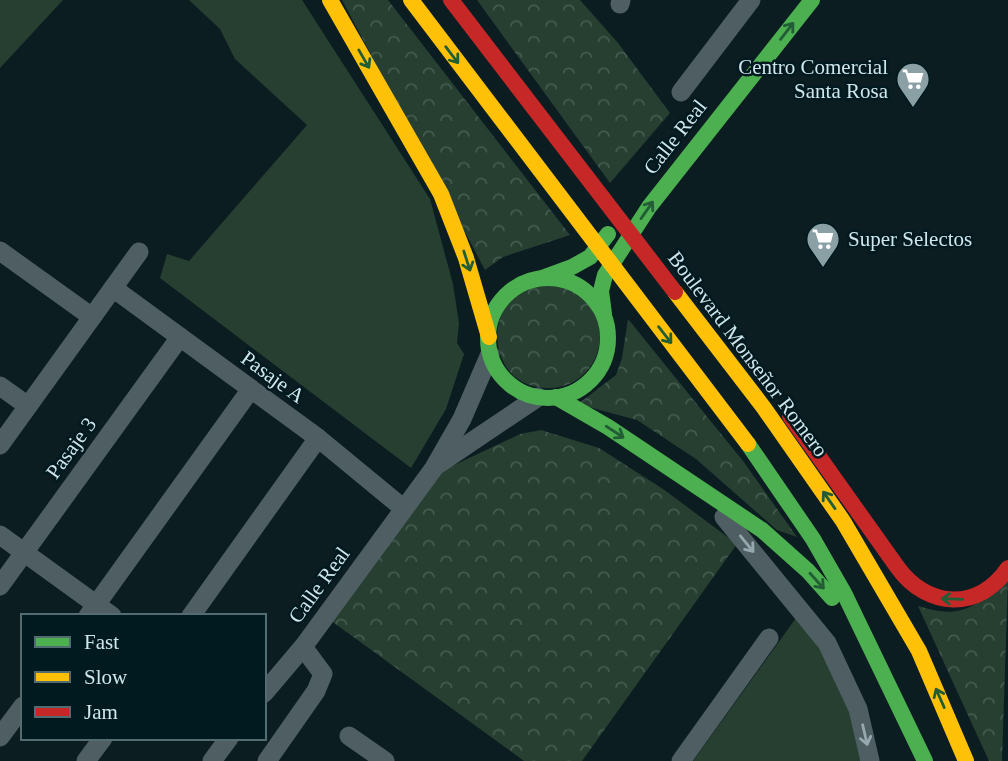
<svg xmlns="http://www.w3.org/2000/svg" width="1008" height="761" viewBox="0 0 1008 761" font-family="Georgia,serif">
<defs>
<pattern id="forest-crowns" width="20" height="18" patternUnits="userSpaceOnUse" patternTransform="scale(1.75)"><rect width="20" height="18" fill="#263f31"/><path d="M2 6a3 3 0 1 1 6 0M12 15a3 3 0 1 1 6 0" fill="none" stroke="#445b4f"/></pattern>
</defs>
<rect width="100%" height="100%" fill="#0b1d21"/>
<g fill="url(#forest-crowns)">
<path d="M342,0H388L570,235L503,257L485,270Z"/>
<path d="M477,0H580L618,43L670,113L610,183Z"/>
<path d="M543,282C556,283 568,283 579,291C585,294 589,302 592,307C614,345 588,391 544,388C532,387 519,382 511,373C489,349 494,306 523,289C529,286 537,284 543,282Z"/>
<path d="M628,319L743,461L797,537L777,530L696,459L637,420L578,404L616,375L622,358Z"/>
<path d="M541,430L599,448L663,489L737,544L582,761H524L330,620L433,475L520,434Z"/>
<path d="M1008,578L1002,761H989L918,606C964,620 974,607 1008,578Z"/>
</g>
<g fill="#263f31">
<path d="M0,0H63L0,68Z"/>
<path d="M189,0H302L430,199L453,284L459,323L457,343L464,354L446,409L411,468L160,278L167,254L189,261L307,125L235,59L220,29Z"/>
<path d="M801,611L850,709L863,761H693Z"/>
</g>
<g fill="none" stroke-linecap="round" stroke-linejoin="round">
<g stroke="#4e5e62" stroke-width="19">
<path d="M620,4L621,0"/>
<path d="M681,92L751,0"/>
<path d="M0,251L92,317"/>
<path d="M113,288L318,438L403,508"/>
<path d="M0,386L28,406"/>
<path d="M0,445L139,252"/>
<path d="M440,463L538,397"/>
<path d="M724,517L827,643L858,709L870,761"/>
<path d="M0,535L112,616"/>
<path d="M0,586L180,337"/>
<path d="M88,616L251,389"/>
<path d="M191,616L318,438"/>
<path d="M264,693L303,647L434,468L462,419L490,354"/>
<path d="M349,736L385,761"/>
<path d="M0,737L23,706"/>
<path d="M86,761L103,738"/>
<path d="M212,761L229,738"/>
<path d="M267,761L316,691L323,674L303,647"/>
<path d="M681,761L769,638"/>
</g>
<g stroke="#4caf50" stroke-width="16">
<path d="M542,278L572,267L590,257L608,234"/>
<circle cx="548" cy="338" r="60"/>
<path d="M604,314L601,291L605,275L649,207L812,0"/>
<path d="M556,397L608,427L762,530L808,571L832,598"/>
<path d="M748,444L813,539L844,593L925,761"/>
</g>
<g stroke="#ffc107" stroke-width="16">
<path d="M330,0L441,194L466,258L489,337"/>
<path d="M411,0L748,444"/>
<path d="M675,292L764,408L843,521L919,651L966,761"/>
</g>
<g stroke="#c62828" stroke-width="16">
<path d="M451,0L675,292"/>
<path d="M790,416L898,568C928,609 979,611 1008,568"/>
</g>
</g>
<defs><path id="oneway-shaft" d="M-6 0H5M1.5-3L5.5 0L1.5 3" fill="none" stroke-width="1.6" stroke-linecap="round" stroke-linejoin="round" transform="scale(1.75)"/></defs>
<g stroke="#225d36">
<use href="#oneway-shaft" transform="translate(787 31) rotate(-52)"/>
<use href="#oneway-shaft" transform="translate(452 55) rotate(53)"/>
<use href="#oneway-shaft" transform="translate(364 59) rotate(60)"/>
<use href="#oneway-shaft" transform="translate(647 210) rotate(-55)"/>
<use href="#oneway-shaft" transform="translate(467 261) rotate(72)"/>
<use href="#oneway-shaft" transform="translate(665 335) rotate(52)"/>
<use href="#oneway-shaft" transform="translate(615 432) rotate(33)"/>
<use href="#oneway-shaft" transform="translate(829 500) rotate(-125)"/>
<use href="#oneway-shaft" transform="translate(817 581) rotate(48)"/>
<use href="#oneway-shaft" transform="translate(952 599) rotate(-178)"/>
<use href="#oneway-shaft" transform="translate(940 698) rotate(-114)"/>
</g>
<g stroke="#96a9ae">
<use href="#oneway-shaft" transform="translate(747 544) rotate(51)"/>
<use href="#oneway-shaft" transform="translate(865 735) rotate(77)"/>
</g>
<defs>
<symbol id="supermarket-pin" viewBox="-11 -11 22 30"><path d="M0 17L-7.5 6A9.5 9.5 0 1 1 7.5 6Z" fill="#8ba0a5" stroke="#001a20"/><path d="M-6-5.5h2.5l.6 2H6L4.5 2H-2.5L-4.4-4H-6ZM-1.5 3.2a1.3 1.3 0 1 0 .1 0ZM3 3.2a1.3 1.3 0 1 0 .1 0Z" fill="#fff"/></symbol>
</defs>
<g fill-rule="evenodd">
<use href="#supermarket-pin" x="894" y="60" width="38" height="52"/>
<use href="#supermarket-pin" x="804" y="220" width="38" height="52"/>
</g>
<g text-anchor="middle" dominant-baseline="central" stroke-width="5" stroke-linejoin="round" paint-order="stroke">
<g font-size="21" fill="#d0e6ec" stroke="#001a20" text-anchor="end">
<text x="888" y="67">Centro Comercial<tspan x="888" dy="24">Santa Rosa</tspan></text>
<text x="848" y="239" text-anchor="start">Super Selectos</text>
</g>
<g font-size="21" fill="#d0e6ec" stroke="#001a20">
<text transform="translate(675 137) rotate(-52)">Calle Real</text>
<text transform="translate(748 354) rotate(53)">Boulevard Monseñor Romero</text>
<text transform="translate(273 377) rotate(36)">Pasaje A</text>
<text transform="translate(71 448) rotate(-54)">Pasaje 3</text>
<text transform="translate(319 585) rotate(-54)">Calle Real</text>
</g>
</g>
<rect x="21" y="614" width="245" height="126" fill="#001a20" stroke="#536c72" stroke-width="2"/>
<rect x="35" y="637" width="35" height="10" fill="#4caf50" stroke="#536c72" stroke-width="2"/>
<text x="84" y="649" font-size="21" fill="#d0e6ec">Fast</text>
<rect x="35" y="672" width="35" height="10" fill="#ffc107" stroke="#536c72" stroke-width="2"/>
<text x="84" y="684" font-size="21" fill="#d0e6ec">Slow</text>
<rect x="35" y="707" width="35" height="10" fill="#c62828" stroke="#536c72" stroke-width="2"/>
<text x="84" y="719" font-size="21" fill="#d0e6ec">Jam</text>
</svg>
